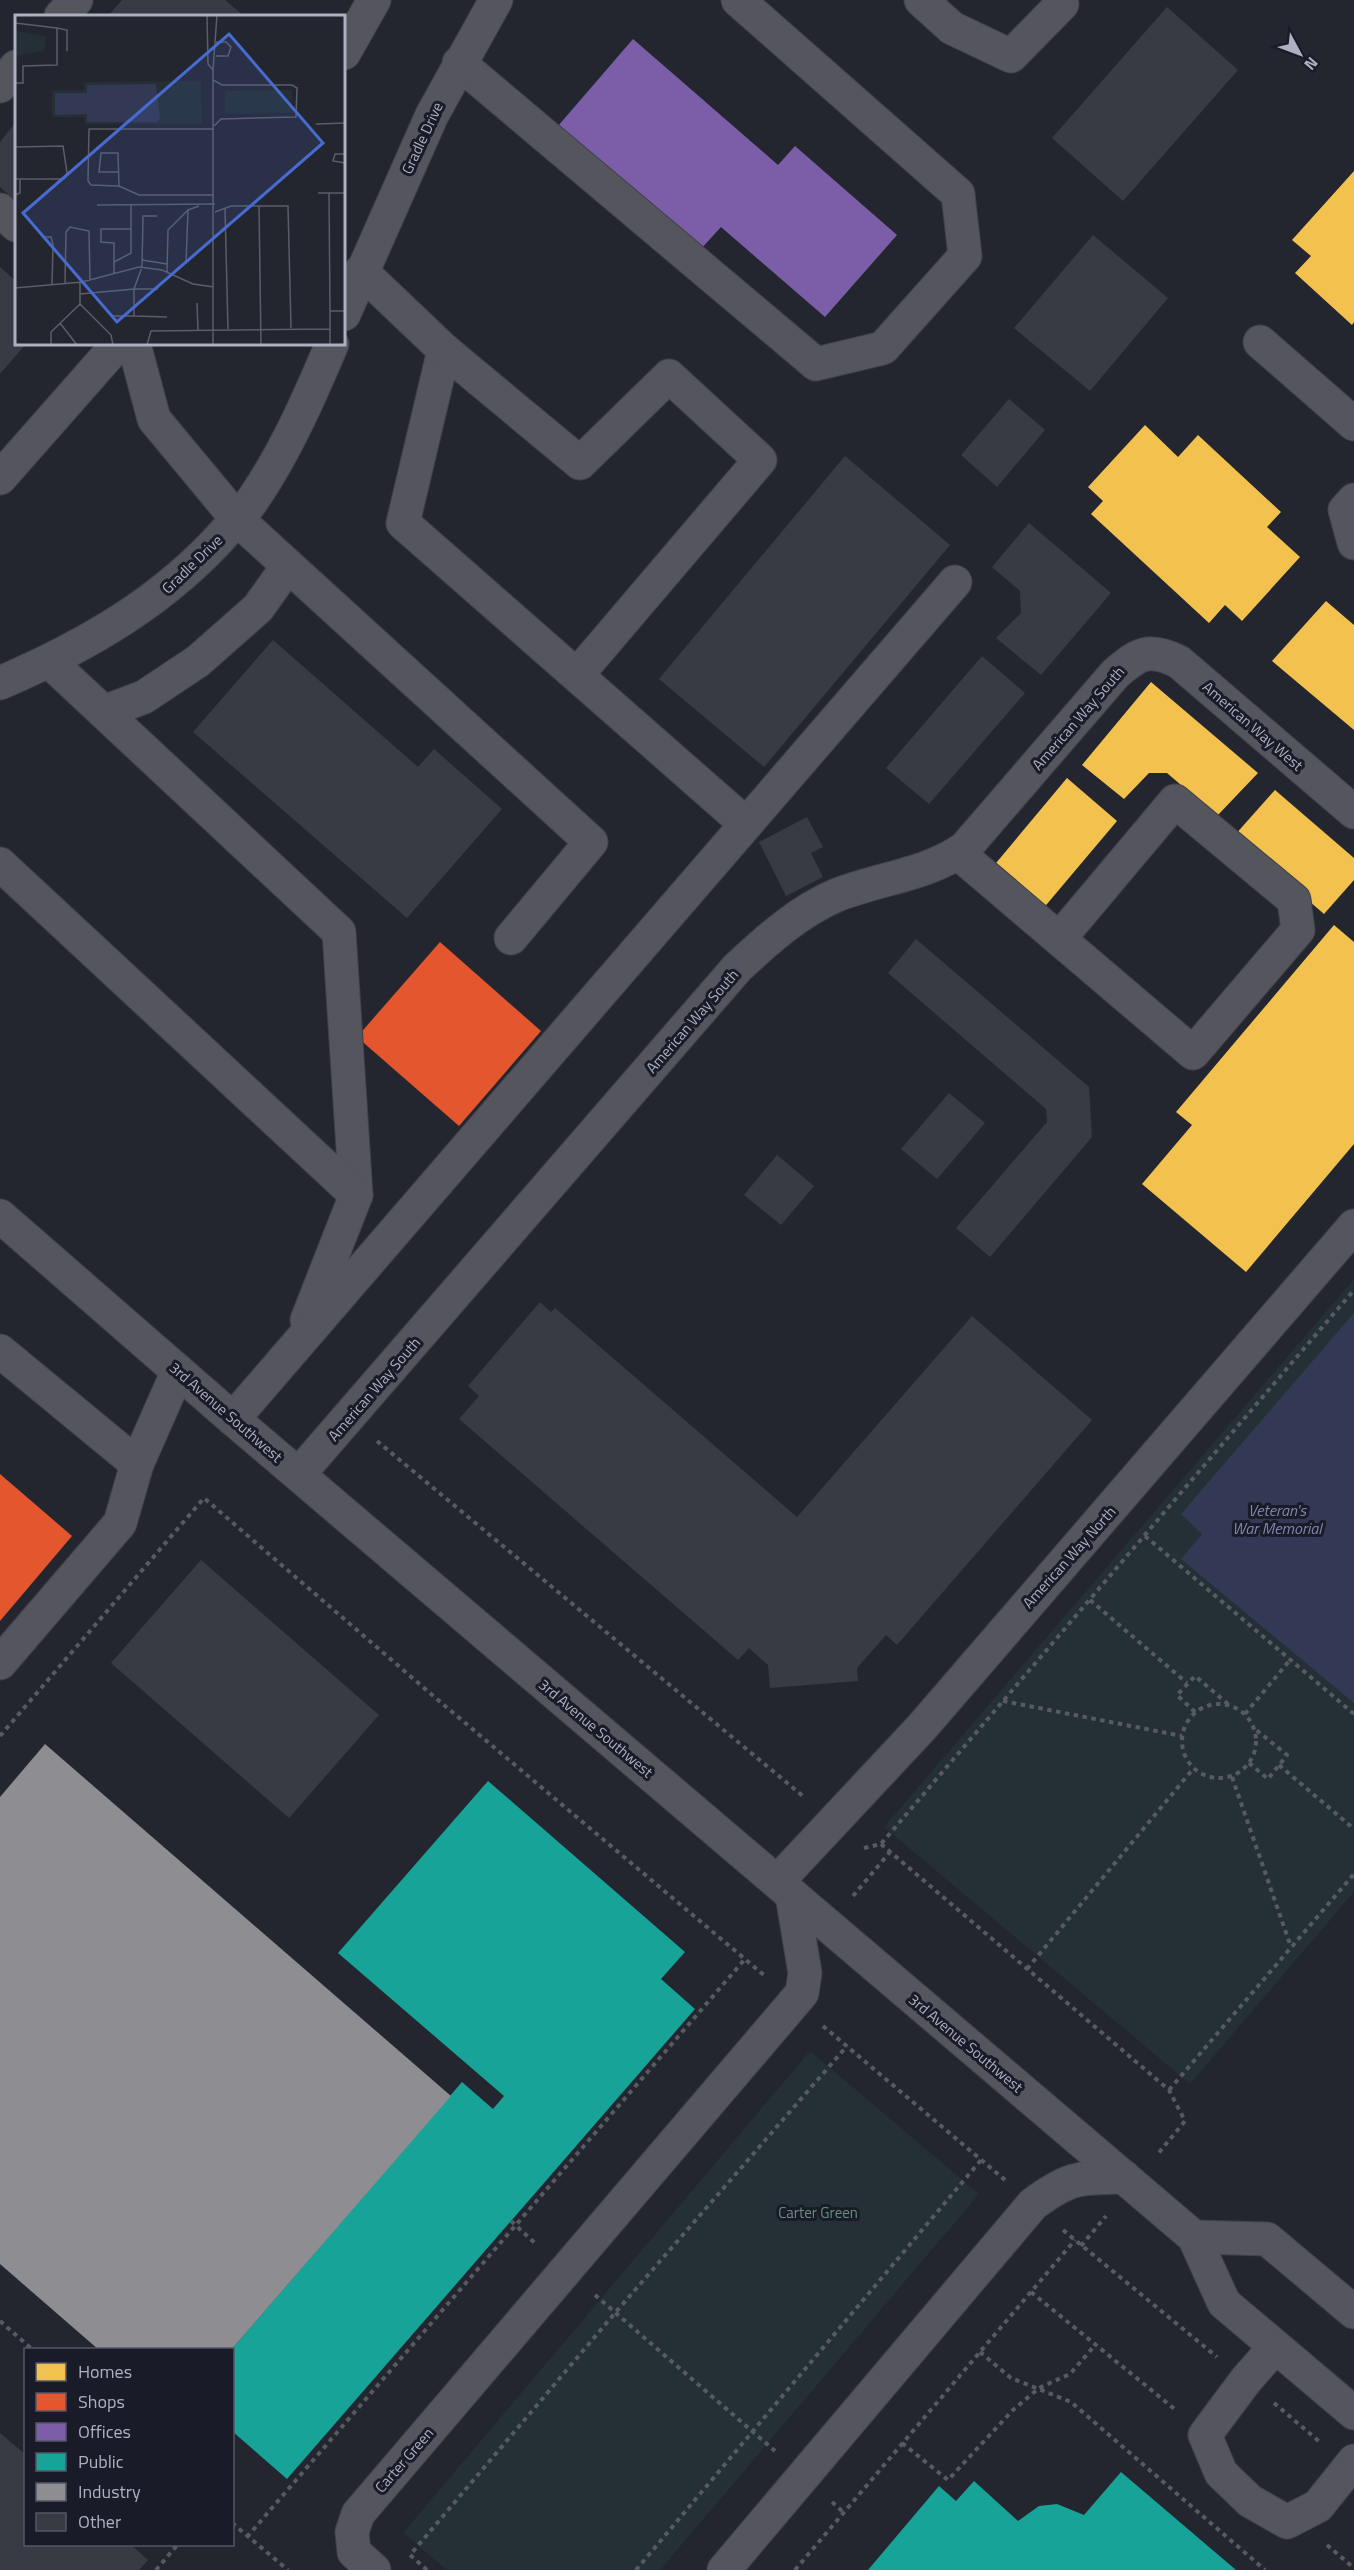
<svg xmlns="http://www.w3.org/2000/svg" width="1354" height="2570" viewBox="0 0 1354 2570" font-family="'Titillium Web',sans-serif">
<rect width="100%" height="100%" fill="#24262f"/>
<g fill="#253036">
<path d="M1354,1279V1892L1190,2084L884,1827Z"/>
<path d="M810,2051L979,2194L660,2570H447L403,2533Z"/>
</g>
<path fill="#333955" d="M1354,1313V1703L1181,1559L1202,1534L1181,1514Z"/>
<g fill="#f2c14e">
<path d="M1354,171V322L1352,325L1295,273L1311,256L1292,240Z"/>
<path d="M1145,425L1178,457L1198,435L1281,512L1267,527L1300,557L1242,621L1225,605L1209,623L1091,514L1103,501L1088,487Z"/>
<path d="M1326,601L1354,625V730L1272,661Z"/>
<path d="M1151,682L1258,773L1217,816L1167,773H1149L1124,799L1082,765Z"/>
<path d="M1067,778L1117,821L1036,917L986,875Z"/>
<path d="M1275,790L1354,858V880L1324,914L1234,836Z"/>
<path d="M1334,925L1354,942V1144L1246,1272L1142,1184L1192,1125L1176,1112Z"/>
</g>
<g fill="#e4572e">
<path d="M440,942L541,1031L459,1126L357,1037Z"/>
<path d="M0,1474L72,1536L0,1621Z"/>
</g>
<path fill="#7b5ea7" d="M633,39L778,165L795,146L897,235L825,317L721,227L700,250L558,126Z"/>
<g fill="#17a398">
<path d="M488,1781L685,1952L661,1979L695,2009L287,2479L232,2431L231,2350L462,2082L493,2109L504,2096L338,1953Z"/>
<path d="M1121,2472L1236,2570H868L939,2486L956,2501L974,2481L1018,2521L1039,2506L1057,2504L1084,2515Z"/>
</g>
<path fill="#8d8d92" d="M45,1744L451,2096L231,2350H99L0,2264V1797Z"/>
<g fill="#393b44">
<path d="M122,0H225L244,16H108Z"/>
<path d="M1167,7L1238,70L1123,201L1052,138Z"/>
<path d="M16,122V201L0,187V142Z"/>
<path d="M1093,235L1168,298L1090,391L1014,328Z"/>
<path d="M0,267L16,281V344H26L0,374Z"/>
<path d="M1009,399L1045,430L997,487L961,455Z"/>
<path d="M845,456L950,545L764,767L659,679Z"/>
<path d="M1029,523L1111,593L1041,675L996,638L1021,613L1020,591L992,567Z"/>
<path d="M273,640L418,767L434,749L502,809L407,918L193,732Z"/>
<path d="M982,656L1025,693L929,804L886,768Z"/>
<path d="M807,817L823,847L811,853L823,877L786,896L759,842Z"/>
<path d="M916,939L1089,1087L1092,1137L990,1257L956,1228L1047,1122L1046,1109L888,973Z"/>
<path d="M949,1093L985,1123L937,1179L901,1149Z"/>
<path d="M777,1155L814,1186L781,1225L744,1195Z"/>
<path d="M540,1302L551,1312L555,1308L797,1517L972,1316L1092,1420L897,1645L886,1635L857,1668L858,1681L770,1688L768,1665L749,1648L738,1660L459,1419L479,1396L468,1386Z"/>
<path d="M201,1560L379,1715L289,1818L111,1663Z"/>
<path d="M0,2433L26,2455V2544H130L148,2560L139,2570H0Z"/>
</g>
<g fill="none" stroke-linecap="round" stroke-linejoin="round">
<defs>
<g id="minor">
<path d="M921,0L952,28L1011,56L1062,4"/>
<path d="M61,16L76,0"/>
<path d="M344,53L374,0"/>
<path d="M459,63L816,364L883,348L965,256L958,194L738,0"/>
<path d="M0,86L16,67"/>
<path d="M0,210L16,225"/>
<path d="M361,271L444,350L403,523L746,824"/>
<path d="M344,314L432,115L496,0"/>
<path d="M1260,342L1354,424"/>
<path d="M134,344L154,419L237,519L591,842L511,938"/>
<path d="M444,350L580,463L669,376L760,460L577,675"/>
<path d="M0,478L118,344"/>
<path d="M1354,500L1345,510L1354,543"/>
<path d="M50,662L339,932L356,1195L307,1320"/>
<path d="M0,683C86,646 165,601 228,529C237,519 247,509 254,498C286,451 310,396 332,344"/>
<path d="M104,712L144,697L198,661L258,608L288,566"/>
<path d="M958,853L1193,1053L1298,930L1294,900L1175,801L1059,939"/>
<path d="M0,864L356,1195"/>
<path d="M0,1216L233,1419L1194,2237L1224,2303L1354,2413"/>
<path d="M0,1351L137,1464"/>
<path d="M233,1419L955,582"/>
<path d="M299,1474L737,968C767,940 799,911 837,895C880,878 927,875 965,848L1115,674C1139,653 1149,647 1179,662L1354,812"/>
<path d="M0,1663L120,1523L137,1464L178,1371"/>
<path d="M777,1882L922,1727L1354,1226"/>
<path d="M1194,2237L1267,2239L1354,2312"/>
<path d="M1275,2347L1246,2380L1205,2435L1221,2473L1250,2501L1287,2522L1318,2506L1354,2461"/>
<path d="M374,2570L354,2552L352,2532L358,2514L802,1993L805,1973L792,1895"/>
<path d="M724,2570L1033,2204C1071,2176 1079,2178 1124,2177"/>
</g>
</defs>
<use href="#minor" stroke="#404148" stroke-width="35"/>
<g stroke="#585a61" stroke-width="4" stroke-dasharray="4.5 4.5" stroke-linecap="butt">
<path d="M377,1441L804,1797"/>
<path d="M1145,1536L1354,1714"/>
<path d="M1090,1600L1187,1683"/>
<path d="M1003,1701L1182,1736"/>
<circle cx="1219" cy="1741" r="37"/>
<path d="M1195,1712L1177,1695L1195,1676L1228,1704"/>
<path d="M1245,1714L1290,1660"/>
<path d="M0,1736L204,1498L438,1700L765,1976"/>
<path d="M1249,1763L1268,1779L1287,1755L1255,1729"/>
<path d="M1279,1765L1354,1829"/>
<path d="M1232,1777L1291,1947"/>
<path d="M881,1844L1169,2090L1185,2121L1157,2155"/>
<path d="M864,1848L881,1844L1354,1290"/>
<path d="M853,1896L890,1852"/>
<path d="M1027,1969L1193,1769"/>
<path d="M823,2026L1005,2180"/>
<path d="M1169,2090L1354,1874"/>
<path d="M511,2221L537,2245"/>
<path d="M1063,2230L1217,2357"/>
<path d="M1081,2246L1106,2216"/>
<path d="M1031,2292L1177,2411"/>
<path d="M595,2295L775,2451"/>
<path d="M0,2321L33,2350"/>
<path d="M980,2352L1011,2378L1071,2402L1265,2570"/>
<path d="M1274,2403L1321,2443"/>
<path d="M902,2443L948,2480L1013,2410L1039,2388L1070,2374L1096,2344"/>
<path d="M832,2502L843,2512"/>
<path d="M232,2523L288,2570"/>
<path d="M247,2537L745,1959"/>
<path d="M1327,2545L1354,2568"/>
<path d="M156,2570L178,2544"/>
<path d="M427,2570L410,2555L615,2313L847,2046"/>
<path d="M636,2570L981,2160"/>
<path d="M795,2570L1075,2240"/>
</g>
<use href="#minor" stroke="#54555d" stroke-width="33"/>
</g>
<g text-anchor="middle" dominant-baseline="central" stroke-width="6" stroke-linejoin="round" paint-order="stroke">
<g font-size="15" fill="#adb0c1" stroke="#191b28">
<text transform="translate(422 138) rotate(-65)">Gradle Drive</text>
<text transform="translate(192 564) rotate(-44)">Gradle Drive</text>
<text transform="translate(1078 718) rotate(-49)">American Way South</text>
<text transform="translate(1253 726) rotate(41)">American Way West</text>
<text transform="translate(692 1021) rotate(-49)">American Way South</text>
<text transform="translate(374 1389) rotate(-49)">American Way South</text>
<text transform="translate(226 1412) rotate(41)">3rd Avenue Southwest</text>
<text transform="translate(1069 1557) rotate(-48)">American Way North</text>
<text transform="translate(596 1728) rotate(40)">3rd Avenue Southwest</text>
<text transform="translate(966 2043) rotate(40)">3rd Avenue Southwest</text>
<text transform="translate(404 2460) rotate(-49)">Carter Green</text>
</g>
<g font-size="15" fill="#678f7a" stroke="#191b28">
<text x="818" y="2212">Carter Green</text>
</g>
<g font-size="16" font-style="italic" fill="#7f87ad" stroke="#191b28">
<text x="1277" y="1510">Veteran's<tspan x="1277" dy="18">War Memorial</tspan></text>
</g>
</g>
<g transform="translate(15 15)">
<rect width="330" height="330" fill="#24262f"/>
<path d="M0,16L31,21L29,36L0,41ZM186,66L187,109H70V102H37V75H69V67ZM277,75V98L210,99V76Z" fill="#253036"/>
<path d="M141,69L145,104L141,107H72V99L40,100V78H72V70Z" fill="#333955"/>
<path fill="none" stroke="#5b5d69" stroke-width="1.5" d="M192,0L193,49L198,55M0,8L42,13M201,27H211L216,32L213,41H201M198,65L207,70H277L282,73L281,102L206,104L199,111M0,68H8V51L42,50V13L52,15V36M301,109L330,108M199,114H74L73,166L76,170L104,171L124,180H199M0,132L48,131L52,158L49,164H0M330,139H320L318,146L330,148M103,157H84L86,138H103L104,171M303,178H330M314,178L315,296M0,180L5,178V164M82,190L200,189M244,191L246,330M210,194L213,314M200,197L216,191H273L276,313M28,222H36L38,229L37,270M127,245L152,249M99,247V228L86,227V214H116M171,249L173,195M152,257L153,215L173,195L184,191M99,259V247L116,238V190M65,268V289L96,320L98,330M50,269L51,217L55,212L74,216L75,266M0,273L67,267L124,252L147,255L178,269L199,272M143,274H119V301L152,302M65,279L119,274L127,252L128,201H142M182,288L183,315M96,301H119M45,308L62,330M36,330V317L65,289M132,330L136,316L315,314M198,330V55L202,0M315,330V296H330"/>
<path fill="#486bd1" fill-opacity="0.15" stroke="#486bd1" stroke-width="3" d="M214,19L308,128L102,307L8,198Z"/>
<rect width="330" height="330" fill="none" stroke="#adb0c1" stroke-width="3"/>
</g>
<rect x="24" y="2348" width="210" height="198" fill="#191b28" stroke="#545765" stroke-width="1.5"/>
<rect x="36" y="2363" width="30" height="18" fill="#f2c14e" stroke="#545765" stroke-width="1.5"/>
<text x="78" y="2378" font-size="18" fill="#adb0c1">Homes</text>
<rect x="36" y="2393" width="30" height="18" fill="#e4572e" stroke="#545765" stroke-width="1.5"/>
<text x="78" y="2408" font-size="18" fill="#adb0c1">Shops</text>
<rect x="36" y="2423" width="30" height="18" fill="#7b5ea7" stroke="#545765" stroke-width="1.5"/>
<text x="78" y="2438" font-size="18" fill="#adb0c1">Offices</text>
<rect x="36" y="2453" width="30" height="18" fill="#17a398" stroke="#545765" stroke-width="1.5"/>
<text x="78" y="2468" font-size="18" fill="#adb0c1">Public</text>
<rect x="36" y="2483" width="30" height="18" fill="#8d8d92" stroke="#545765" stroke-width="1.5"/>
<text x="78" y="2498" font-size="18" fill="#adb0c1">Industry</text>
<rect x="36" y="2513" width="30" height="18" fill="#393b44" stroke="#545765" stroke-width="1.5"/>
<text x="78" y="2528" font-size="18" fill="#adb0c1">Other</text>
<g transform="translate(1300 54) rotate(131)" stroke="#191b28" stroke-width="4.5" paint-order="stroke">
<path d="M0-4.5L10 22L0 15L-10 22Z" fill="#adb0c1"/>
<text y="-9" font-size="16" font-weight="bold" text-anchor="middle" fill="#adb0c1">N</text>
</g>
</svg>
